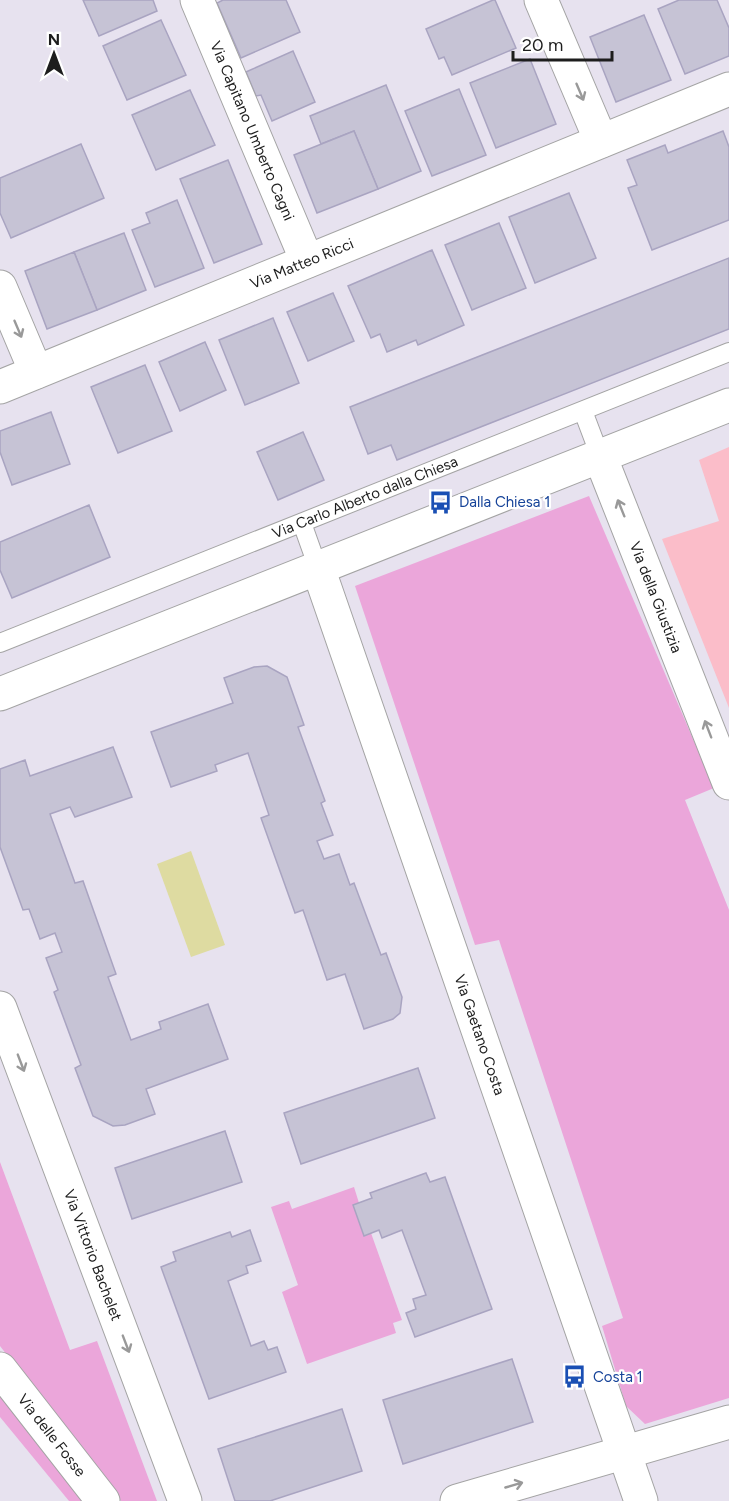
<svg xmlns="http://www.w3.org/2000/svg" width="729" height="1501" viewBox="0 0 729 1501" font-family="Figtree,sans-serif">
<rect width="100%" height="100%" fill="#e7e2ef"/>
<g fill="#eba6da">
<path d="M589,496L714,788L685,800L729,910V1398L645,1424L626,1406L602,1326L623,1318L499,940L475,945L355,586Z"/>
<path d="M0,1162L70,1350L97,1341L157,1501H121L0,1346Z"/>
<path d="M354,1187L359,1203L354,1205L364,1235L371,1233L402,1320L393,1323L396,1333L307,1364L282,1292L298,1285L271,1207L289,1201L292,1209Z"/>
<path d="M0,1383L95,1501H69L0,1417Z"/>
</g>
<path fill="#fbbdc9" d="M729,447V708L662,539L719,521L699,460Z"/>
<path fill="#dedba1" d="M191,851L225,945L191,957L157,864Z"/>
<g fill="#c6c3d5" stroke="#a9a4c1" stroke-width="1.5">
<path d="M83,0H153L157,11L99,36Z"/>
<path d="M223,0H286L300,32L241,58L217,3Z"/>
<path d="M493,0H495L516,48L452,75L444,57L439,59L426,29Z"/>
<path d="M679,0H717L729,28V56L685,74L658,9Z"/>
<path d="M644,15L671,80L616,102L590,37Z"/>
<path d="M161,20L186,75L127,100L103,46Z"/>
<path d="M293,51L315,102L272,121L261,95L256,96L246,72Z"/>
<path d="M530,59L556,124L496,148L470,83Z"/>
<path d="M386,85L421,171L378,189L354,131L321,144L310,116Z"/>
<path d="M459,89L486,155L432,176L405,111Z"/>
<path d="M190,90L215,145L156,170L132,115Z"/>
<path d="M354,131L378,189L317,213L294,155Z"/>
<path d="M723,131L729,147V220L652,250L628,188L637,185L627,160L665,145L668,153Z"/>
<path d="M81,144L104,198L11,238L0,213V178Z"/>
<path d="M228,160L262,244L214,263L180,179Z"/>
<path d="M569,193L596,258L535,283L509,217Z"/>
<path d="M177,200L204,268L155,287L132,230L150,223L146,213Z"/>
<path d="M499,223L526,288L472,310L445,245Z"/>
<path d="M124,233L146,290L97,310L74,252Z"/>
<path d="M432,250L464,325L418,345L416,340L387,352L380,334L371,338L348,286Z"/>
<path d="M74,252L97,310L47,329L25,271Z"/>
<path d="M729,258V329L397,460L391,445L368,454L350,407Z"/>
<path d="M333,293L354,341L308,361L287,312Z"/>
<path d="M273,318L299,383L245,405L219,340Z"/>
<path d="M205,342L226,390L180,411L159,362Z"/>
<path d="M145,365L172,431L118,453L91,387Z"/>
<path d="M51,412L70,464L12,485L0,452V431Z"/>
<path d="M303,432L324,480L278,500L257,452Z"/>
<path d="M89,505L110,557L12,598L0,570V542Z"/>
<path d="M267,666L287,677L304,725L298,727L325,801L321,803L333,835L317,841L324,859L339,854L350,885L354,883L381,955L386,953L402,997L400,1013L393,1019L364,1029L345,974L327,980L303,910L295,913L261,818L269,815L248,753L215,765L217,771L171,787L151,732L233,703L224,678L254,667Z"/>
<path d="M113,747L132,797L75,817L70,807L50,814L75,883L83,881L116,974L108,977L131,1040L161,1029L159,1022L208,1004L228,1059L146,1089L155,1114L125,1125L113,1126L93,1116L75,1068L81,1065L54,992L58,990L46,958L62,952L55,933L40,939L29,909L23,910L0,847V769L25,760L30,776Z"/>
<path d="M418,1068L435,1118L301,1164L284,1113Z"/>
<path d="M225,1131L242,1182L132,1219L115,1168Z"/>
<path d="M426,1173L430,1182L445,1177L492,1309L415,1337L406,1313L416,1309L413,1299L426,1295L402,1230L382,1238L379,1230L364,1236L353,1205L372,1198L370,1193Z"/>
<path d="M250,1230L261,1261L246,1266L248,1273L228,1281L251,1346L264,1341L268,1350L277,1347L286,1372L209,1399L161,1267L176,1261L173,1252L230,1232L232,1237Z"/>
<path d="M512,1359L533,1422L403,1464L383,1400Z"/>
<path d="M342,1409L362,1471L270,1501H235L218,1449Z"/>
</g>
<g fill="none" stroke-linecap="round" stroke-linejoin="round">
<defs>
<g id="lane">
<path d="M583,411L600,456"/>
<path d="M302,523L318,568"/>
<path id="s1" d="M0,643L729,352"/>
</g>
<g id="street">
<path id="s2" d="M197,0L307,261"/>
<path d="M541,0L601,141"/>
<path d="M0,287L36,372"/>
<path id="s3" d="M0,387L729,89"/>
<path id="s4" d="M600,456L729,783"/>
<path id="s5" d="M318,568L641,1501"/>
<path d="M0,694L729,405"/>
<path id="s6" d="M0,1008L185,1501"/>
<path id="s7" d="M0,1369L103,1501"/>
<path d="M457,1501L729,1422"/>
</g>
</defs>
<use href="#lane" stroke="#a4a4a4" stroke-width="20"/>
<use href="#street" stroke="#a4a4a4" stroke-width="35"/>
<use href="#lane" stroke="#fff" stroke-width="18"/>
<use href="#street" stroke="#fff" stroke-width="33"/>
</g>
<defs><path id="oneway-shaft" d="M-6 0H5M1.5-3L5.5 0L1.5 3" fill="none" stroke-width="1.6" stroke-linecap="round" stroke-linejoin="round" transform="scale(1.5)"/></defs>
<g stroke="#999">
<use href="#oneway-shaft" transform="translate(580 92) rotate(67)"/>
<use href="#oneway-shaft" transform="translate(18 329) rotate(67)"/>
<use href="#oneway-shaft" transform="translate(621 508) rotate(-112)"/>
<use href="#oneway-shaft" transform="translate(708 729) rotate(-111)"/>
<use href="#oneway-shaft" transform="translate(21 1063) rotate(69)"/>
<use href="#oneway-shaft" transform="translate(126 1344) rotate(69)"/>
<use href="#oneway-shaft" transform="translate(514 1485) rotate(-16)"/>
</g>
<defs>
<symbol id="bus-bare" viewBox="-9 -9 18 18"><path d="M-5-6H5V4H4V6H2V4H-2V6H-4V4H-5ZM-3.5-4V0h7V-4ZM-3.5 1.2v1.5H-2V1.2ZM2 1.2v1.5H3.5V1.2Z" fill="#1a4fb4" stroke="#fff" stroke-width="2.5" paint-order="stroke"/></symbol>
</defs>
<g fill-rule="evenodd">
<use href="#bus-bare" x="424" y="486" width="33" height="33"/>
<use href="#bus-bare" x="558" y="1360" width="33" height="33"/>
</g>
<g text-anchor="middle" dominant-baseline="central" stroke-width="4.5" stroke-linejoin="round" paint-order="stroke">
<g font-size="15" fill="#1d1d1d" stroke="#fff">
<text stroke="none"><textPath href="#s2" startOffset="142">Via Capitano Umberto Cagni</textPath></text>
<text stroke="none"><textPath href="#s3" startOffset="326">Via Matteo Ricci</textPath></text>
<text stroke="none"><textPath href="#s1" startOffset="393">Via Carlo Alberto dalla Chiesa</textPath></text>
<text stroke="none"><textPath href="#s4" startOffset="152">Via della Giustizia</textPath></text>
<text stroke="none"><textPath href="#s5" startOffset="494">Via Gaetano Costa</textPath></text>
<text stroke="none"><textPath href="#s6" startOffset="264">Via Vittorio Bachelet</textPath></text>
<text stroke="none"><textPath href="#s7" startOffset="84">Via delle Fosse</textPath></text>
</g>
<g font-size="15" fill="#164399" stroke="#fff" text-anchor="start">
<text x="459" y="502">Dalla Chiesa 1</text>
<text x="593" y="1377">Costa 1</text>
</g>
</g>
<g transform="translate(54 54)" stroke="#ffffff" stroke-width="4.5" paint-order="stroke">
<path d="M0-4.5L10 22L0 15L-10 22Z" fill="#1d1d1d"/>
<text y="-9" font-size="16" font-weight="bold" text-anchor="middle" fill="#1d1d1d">N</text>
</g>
<path d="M513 51v9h99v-9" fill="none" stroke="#1d1d1d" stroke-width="3"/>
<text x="522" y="51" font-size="18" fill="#1d1d1d" stroke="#ffffff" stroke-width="4.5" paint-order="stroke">20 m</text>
</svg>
